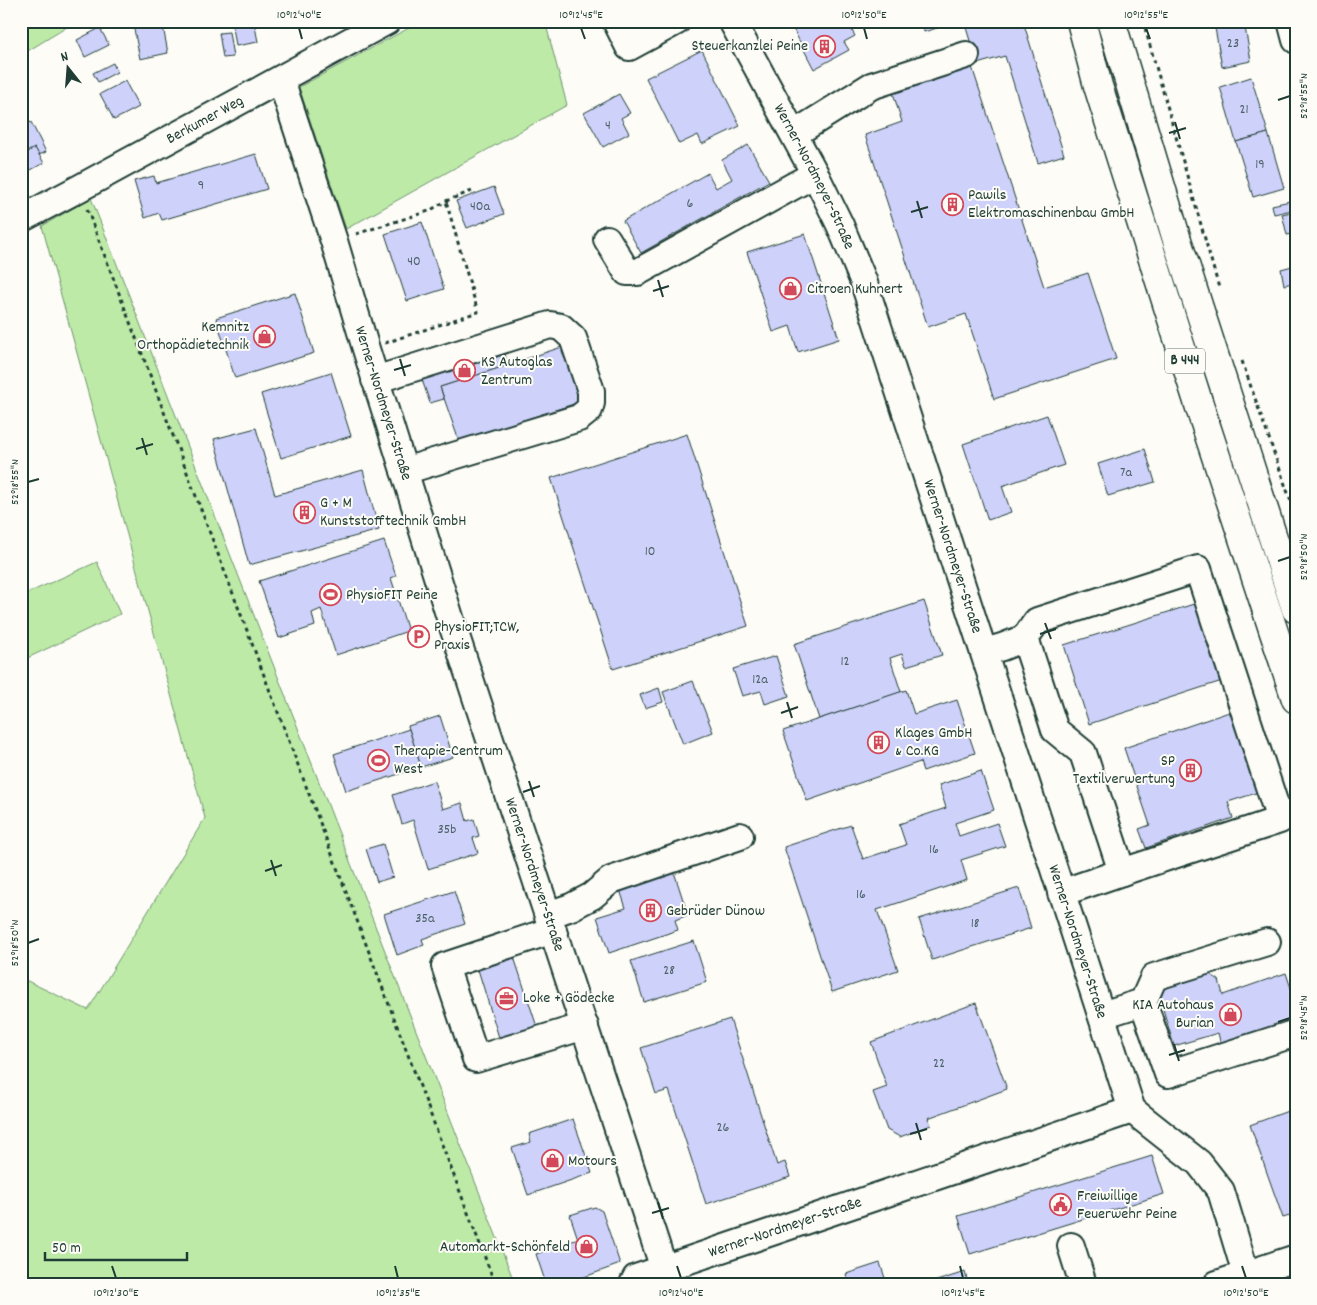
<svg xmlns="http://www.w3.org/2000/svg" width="1317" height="1305" viewBox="0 0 1317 1305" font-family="Dekko,sans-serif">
<rect width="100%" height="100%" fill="#fdfcf7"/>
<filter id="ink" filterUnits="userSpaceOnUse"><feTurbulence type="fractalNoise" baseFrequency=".02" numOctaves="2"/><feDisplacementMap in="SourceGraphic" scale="10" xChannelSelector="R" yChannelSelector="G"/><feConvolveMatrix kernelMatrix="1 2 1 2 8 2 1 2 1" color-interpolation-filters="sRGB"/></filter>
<g filter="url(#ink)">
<g fill="#beeaa7" stroke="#6e946e">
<path d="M21,21H77L21,55Z"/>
<path d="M422,21H545L567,105L346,229L299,87Z"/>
<path d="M91,198L515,1284H21V978L88,1010L205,818L42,226Z"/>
<path d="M97,562L120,614L21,661V596Z"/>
</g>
<g fill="#ced1fa" stroke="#1f3d34">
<path d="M116,21H146V22L118,27Z"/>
<path d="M162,21L168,53L140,59L133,24L148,21Z"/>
<path d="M232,21H254L258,42L236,46Z"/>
<path d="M789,21H847L855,36L844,42L849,50L814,69Z"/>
<path d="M920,21H960L924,32Z"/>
<path d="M964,21H1023L1064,155L1038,163L1005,56L977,64Z"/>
<path d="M1244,22L1251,61L1222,67L1215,28Z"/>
<path d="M100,28L109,45L85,57L77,40Z"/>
<path d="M229,32L233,57L223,58L219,33Z"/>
<path d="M702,50L740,126L702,144L698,135L679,144L646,78Z"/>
<path d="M113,63L117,72L98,82L93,73Z"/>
<path d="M972,67L1044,287L1088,273L1116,359L994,399L966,314L928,327L865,135L902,122L893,93Z"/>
<path d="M1251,77L1268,133L1236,142L1220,87Z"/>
<path d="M125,81L139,107L114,120L100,94Z"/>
<path d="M619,94L630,113L621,118L629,133L603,147L584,113Z"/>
<path d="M31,122L46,152L39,155L35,148L21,155V127Z"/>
<path d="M1268,133L1284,188L1253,197L1236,142Z"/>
<path d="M748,145L769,181L641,253L623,221L708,173L716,188L732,179L722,160Z"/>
<path d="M35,148L44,163L21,175V155Z"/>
<path d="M256,154L267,189L162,220L159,213L145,218L134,181L154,176L156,183Z"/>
<path d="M494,187L504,214L467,228L456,201Z"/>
<path d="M1290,201L1292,210L1274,214L1272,205Z"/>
<path d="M1296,211V247L1293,234L1287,235L1282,214Z"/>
<path d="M422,222L444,289L407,301L385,234Z"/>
<path d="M805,234L839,339L798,352L790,326L773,332L747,252Z"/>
<path d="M1296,265V282L1284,285L1281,269Z"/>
<path d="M295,293L314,353L235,378L216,318Z"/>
<path d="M565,346L583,401L459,441L440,387Z"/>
<path d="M504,351L508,365L440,387L444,399L430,403L421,377Z"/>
<path d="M331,372L351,436L281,458L261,394Z"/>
<path d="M1047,415L1064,465L1002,486L1011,512L988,520L963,444Z"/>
<path d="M256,428L275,495L363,470L379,530L249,565L214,439Z"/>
<path d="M687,434L748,626L613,669L551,478Z"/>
<path d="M1145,449L1155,482L1108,496L1098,464Z"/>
<path d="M384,541L396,576L391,578L408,631L336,655L321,609L312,613L315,626L279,638L259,581Z"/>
<path d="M924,601L942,655L906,666L902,654L890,658L901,692L819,719L794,644Z"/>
<path d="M1197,603L1222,681L1089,724L1064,645Z"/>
<path d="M776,656L789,696L765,704L761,691L742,696L733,669Z"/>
<path d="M693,681L713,732L683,744L663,692Z"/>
<path d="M659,688L663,702L645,708L640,695Z"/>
<path d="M906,690L914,714L957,700L975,753L923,771L920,762L807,801L783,731Z"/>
<path d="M1232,711L1259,792L1228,802L1233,818L1146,848L1139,829L1150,825L1124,748Z"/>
<path d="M440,716L453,757L421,767L408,726Z"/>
<path d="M409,729L421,767L346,791L334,754Z"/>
<path d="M981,771L994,810L955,823L959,836L997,823L1005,846L961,860L967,880L877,910L898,970L832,992L784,847L851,825L863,859L906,845L899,824L946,808L939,785Z"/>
<path d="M434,781L443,809L462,803L467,821L474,819L479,836L473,838L478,853L428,869L413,820L402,824L393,795Z"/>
<path d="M383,844L393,877L377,882L366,849Z"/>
<path d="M674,872L688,915L675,920L678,930L609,953L597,917L626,908L620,890Z"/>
<path d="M1019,888L1031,928L932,960L919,919Z"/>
<path d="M454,891L465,924L422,939L424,945L397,955L384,914Z"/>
<path d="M694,941L707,982L644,1002L631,961Z"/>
<path d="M512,951L539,1033L501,1044L476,963Z"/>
<path d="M1208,973L1219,980L1223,995L1286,973L1296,1003V1025L1222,1049L1218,1033L1174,1046L1160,999L1165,986Z"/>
<path d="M976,1003L1007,1089L928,1118L931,1125L900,1137L887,1130L873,1092L887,1087L871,1042Z"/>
<path d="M730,1019L777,1165L785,1162L790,1177L706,1204L669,1090L656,1094L641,1048Z"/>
<path d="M1296,1108V1214L1283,1218L1250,1125Z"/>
<path d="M573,1119L592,1173L528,1195L512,1148L531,1142L529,1134Z"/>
<path d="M1152,1156L1164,1194L970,1254L958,1216Z"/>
<path d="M595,1207L602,1211L620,1264L565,1284H546L536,1254L578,1239L570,1215Z"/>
<path d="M880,1263L887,1284H849L846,1274Z"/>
<path d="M965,1272L968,1284H927Z"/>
</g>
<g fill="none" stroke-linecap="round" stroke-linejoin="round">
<defs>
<g id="minor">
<path d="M616,21L629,47L677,21"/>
<path id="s1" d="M732,21L815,174L840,225L863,280L1132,1110L1199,1163L1221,1191L1249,1284"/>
<path d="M1291,21L1296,40"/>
<path id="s2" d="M281,80L334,241L366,349L452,624L669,1284"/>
<path d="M794,134L871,86L966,55"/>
<path id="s3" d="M21,219L78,189L387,21"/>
<path d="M607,239L627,272H638L815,174"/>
<path d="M375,380L550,325L561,327L573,338L591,391V403L589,410L579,418L404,471"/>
<path d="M1025,638L1037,621L1198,569L1280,820L1122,872"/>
<path d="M984,652L1002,647L1025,638L1055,730L1083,753L1122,872L1061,893"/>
<path d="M548,915L571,907L592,896L611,880L740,836"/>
<path d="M553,930L445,966L476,1059L585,1026"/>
<path d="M1143,1002L1168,1074L1296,1033"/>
<path d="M1102,1015L1143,1002L1154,977L1267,942"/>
<path d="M1071,1246L1083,1284"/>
<path id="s4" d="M633,1284L636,1278L1132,1110"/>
<path d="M1217,1284L1296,1258"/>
</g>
<g id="highway">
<path d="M1081,21L1098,86L1202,414L1296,699"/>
<path d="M1111,21L1177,240L1296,609"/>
</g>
</defs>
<use href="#minor" stroke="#1f3d34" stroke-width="30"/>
<use href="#highway" stroke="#1f3d34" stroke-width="31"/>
<g stroke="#1f3d34" stroke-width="3" stroke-dasharray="4 4" stroke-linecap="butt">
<path d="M1143,21L1219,288"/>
<path d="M87,209L495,1284"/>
<path d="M356,234L429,211L446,201L472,191"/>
<path d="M385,343L478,312L446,201"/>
<path d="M1242,361L1296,516"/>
</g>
<use href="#minor" stroke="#fdfcf7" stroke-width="26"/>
<use href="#highway" stroke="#fdfcf7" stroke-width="28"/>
</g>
</g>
<path fill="none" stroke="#1f3d34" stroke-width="2" d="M299,28L302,39M581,28L585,39M864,28L867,39M1146,28L1150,39M1278,100L1290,96M1175,122L1180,139M1169,133L1186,128M917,201L922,218M911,212L928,207M658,280L663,297M653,291L669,286M400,359L405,376M394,370L411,365M142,438L147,455M136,449L153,444M28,482L39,479M1278,561L1290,557M1045,623L1051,639M1040,634L1056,629M787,702L792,718M781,713L798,707M529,781L534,797M523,792L540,786M271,860L276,876M265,871L282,865M28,943L39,939M1278,1022L1290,1018M1174,1044L1179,1061M1169,1055L1185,1050M916,1123L921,1140M910,1134L927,1129M658,1202L663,1219M652,1213L669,1208M112,1266L116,1278M395,1266L398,1278M677,1266L681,1278M960,1266L963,1278M1242,1266L1246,1278"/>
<defs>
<symbol id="building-ring" viewBox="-11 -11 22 22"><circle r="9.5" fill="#fdfcf7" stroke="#d1495b" stroke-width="1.5"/><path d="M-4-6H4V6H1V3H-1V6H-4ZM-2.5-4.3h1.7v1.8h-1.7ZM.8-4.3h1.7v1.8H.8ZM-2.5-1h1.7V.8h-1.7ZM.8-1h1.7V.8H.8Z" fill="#d1495b"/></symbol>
<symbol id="shop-ring" viewBox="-11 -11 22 22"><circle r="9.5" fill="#fdfcf7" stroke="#d1495b" stroke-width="1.5"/><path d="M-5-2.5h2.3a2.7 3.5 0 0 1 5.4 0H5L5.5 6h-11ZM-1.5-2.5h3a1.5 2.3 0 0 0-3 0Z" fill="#d1495b"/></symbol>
<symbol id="stadium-ring" viewBox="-11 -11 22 22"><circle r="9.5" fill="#fdfcf7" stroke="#d1495b" stroke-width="1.5"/><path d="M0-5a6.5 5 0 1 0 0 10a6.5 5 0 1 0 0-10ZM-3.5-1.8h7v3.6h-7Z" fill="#d1495b"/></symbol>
<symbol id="parking-ring" viewBox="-11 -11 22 22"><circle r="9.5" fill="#fdfcf7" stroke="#d1495b" stroke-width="1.5"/><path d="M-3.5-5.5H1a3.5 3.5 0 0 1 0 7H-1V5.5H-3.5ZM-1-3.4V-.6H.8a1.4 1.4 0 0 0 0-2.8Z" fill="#d1495b"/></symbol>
<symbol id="office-ring" viewBox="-11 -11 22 22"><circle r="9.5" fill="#fdfcf7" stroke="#d1495b" stroke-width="1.5"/><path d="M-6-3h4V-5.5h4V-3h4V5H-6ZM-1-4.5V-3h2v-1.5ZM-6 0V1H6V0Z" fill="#d1495b"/></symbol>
<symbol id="civic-ring" viewBox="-11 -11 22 22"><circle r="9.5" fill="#fdfcf7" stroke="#d1495b" stroke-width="1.5"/><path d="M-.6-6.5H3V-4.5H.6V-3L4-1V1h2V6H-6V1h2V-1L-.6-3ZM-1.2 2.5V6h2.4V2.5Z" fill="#d1495b"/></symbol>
</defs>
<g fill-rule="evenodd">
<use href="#building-ring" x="812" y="34" width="25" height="25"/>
<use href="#building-ring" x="940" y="192" width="25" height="25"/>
<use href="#shop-ring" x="778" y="276" width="25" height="25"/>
<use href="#shop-ring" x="252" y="324" width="25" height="25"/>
<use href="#shop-ring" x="452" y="358" width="25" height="25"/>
<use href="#building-ring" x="292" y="500" width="25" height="25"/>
<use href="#stadium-ring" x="318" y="582" width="25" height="25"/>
<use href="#parking-ring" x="406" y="624" width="25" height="25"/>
<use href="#building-ring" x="866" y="730" width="25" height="25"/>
<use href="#stadium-ring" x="366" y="748" width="25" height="25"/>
<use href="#building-ring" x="1178" y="758" width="25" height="25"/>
<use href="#building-ring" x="638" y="898" width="25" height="25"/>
<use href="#office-ring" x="494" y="986" width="25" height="25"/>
<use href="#shop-ring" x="1218" y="1002" width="25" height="25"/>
<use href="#shop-ring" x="540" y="1148" width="25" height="25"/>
<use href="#civic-ring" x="1048" y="1192" width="25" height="25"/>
<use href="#shop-ring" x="574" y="1234" width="25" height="25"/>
</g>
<g text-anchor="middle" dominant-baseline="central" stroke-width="4" stroke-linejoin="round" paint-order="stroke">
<g font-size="14" fill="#4b6266">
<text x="1233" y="44">23</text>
<text x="1244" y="110">21</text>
<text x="608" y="126">4</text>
<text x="1260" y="165">19</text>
<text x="201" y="186">9</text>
<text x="690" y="204">6</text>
<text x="480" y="207">40a</text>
<text x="414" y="262">40</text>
<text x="1126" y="473">7a</text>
<text x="650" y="552">10</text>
<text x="845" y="662">12</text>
<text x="760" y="680">12a</text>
<text x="447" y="830">35b</text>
<text x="934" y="850">16</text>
<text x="861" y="895">16</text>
<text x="425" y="919">35a</text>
<text x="975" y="924">18</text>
<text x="669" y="971">28</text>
<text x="939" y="1064">22</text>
<text x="723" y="1128">26</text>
</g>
<rect fill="#fdfcf7" stroke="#62766e" stroke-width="1" x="1165" y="348.5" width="40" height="25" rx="4"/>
<g font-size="15" font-weight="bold" fill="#1f3d34">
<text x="1185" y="361">B 444</text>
</g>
<g font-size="16" fill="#1f3d34" stroke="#fdfcf7" text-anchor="start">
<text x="808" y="46" text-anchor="end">Steuerkanzlei Peine</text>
<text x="968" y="195">Pawils<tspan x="968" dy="18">Elektromaschinenbau GmbH</tspan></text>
<text x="807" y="289">Citroen Kuhnert</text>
<text x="249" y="327" text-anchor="end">Kemnitz<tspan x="249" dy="18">Orthopädietechnik</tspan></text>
<text x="481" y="362">KS Autoglas<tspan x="481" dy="18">Zentrum</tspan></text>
<text x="320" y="503">G + M<tspan x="320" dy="18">Kunststofftechnik GmbH</tspan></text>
<text x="346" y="595">PhysioFIT Peine</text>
<text x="434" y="627">PhysioFIT;TCW,<tspan x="434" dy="18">Praxis</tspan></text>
<text x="895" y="733">Klages GmbH<tspan x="895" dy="18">&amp; Co.KG</tspan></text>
<text x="394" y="751">Therapie-Centrum<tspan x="394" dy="18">West</tspan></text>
<text x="1175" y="761" text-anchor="end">SP<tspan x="1175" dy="18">Textilverwertung</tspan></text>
<text x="666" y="911">Gebrüder Dünow</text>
<text x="523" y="998">Loke + Gödecke</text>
<text x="1214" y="1005" text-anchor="end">KIA Autohaus<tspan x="1214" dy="18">Burian</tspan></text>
<text x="568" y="1161">Motours</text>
<text x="1077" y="1196">Freiwillige<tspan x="1077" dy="18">Feuerwehr Peine</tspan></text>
<text x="570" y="1247" text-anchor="end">Automarkt-Schönfeld</text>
</g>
<g font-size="16" fill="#1f3d34" stroke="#fdfcf7">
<text stroke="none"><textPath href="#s3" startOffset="209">Berkumer Weg</textPath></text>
<text stroke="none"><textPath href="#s1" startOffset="176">Werner-Nordmeyer-Straße</textPath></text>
<text stroke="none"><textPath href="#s2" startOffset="339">Werner-Nordmeyer-Straße</textPath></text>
<text stroke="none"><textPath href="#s1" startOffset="581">Werner-Nordmeyer-Straße</textPath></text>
<text stroke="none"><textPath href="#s2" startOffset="834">Werner-Nordmeyer-Straße</textPath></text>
<text stroke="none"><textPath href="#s1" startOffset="986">Werner-Nordmeyer-Straße</textPath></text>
<text stroke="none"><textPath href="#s4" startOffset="164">Werner-Nordmeyer-Straße</textPath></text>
</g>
</g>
<rect width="1317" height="1305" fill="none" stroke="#fdfcf7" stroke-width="55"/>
<g transform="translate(68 68) rotate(343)" stroke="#fdfcf7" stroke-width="4" paint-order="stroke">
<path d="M0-4L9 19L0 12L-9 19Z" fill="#1f3d34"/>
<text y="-8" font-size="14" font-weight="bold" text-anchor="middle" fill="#1f3d34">N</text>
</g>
<path d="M45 1252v8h142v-8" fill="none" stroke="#1f3d34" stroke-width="2.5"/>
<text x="52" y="1252" font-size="15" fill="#1f3d34" stroke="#fdfcf7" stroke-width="4" paint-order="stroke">50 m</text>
<rect x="28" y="28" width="1262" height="1250" fill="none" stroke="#1f3d34" stroke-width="2"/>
<g font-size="12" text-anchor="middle" fill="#1f3d34">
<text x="299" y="18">10°12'40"E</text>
<text x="581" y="18">10°12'45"E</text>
<text x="864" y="18">10°12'50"E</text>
<text x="1146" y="18">10°12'55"E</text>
<text transform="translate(1303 96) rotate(-90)" y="4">52°18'55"N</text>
<text transform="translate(14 482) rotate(-90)" y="4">52°18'55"N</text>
<text transform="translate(1303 557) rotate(-90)" y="4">52°18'50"N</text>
<text transform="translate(14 943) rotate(-90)" y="4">52°18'50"N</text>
<text transform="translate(1303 1018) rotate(-90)" y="4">52°18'45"N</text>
<text x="116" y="1296">10°12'30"E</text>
<text x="398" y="1296">10°12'35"E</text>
<text x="681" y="1296">10°12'40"E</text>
<text x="963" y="1296">10°12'45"E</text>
<text x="1246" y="1296">10°12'50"E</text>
</g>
</svg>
